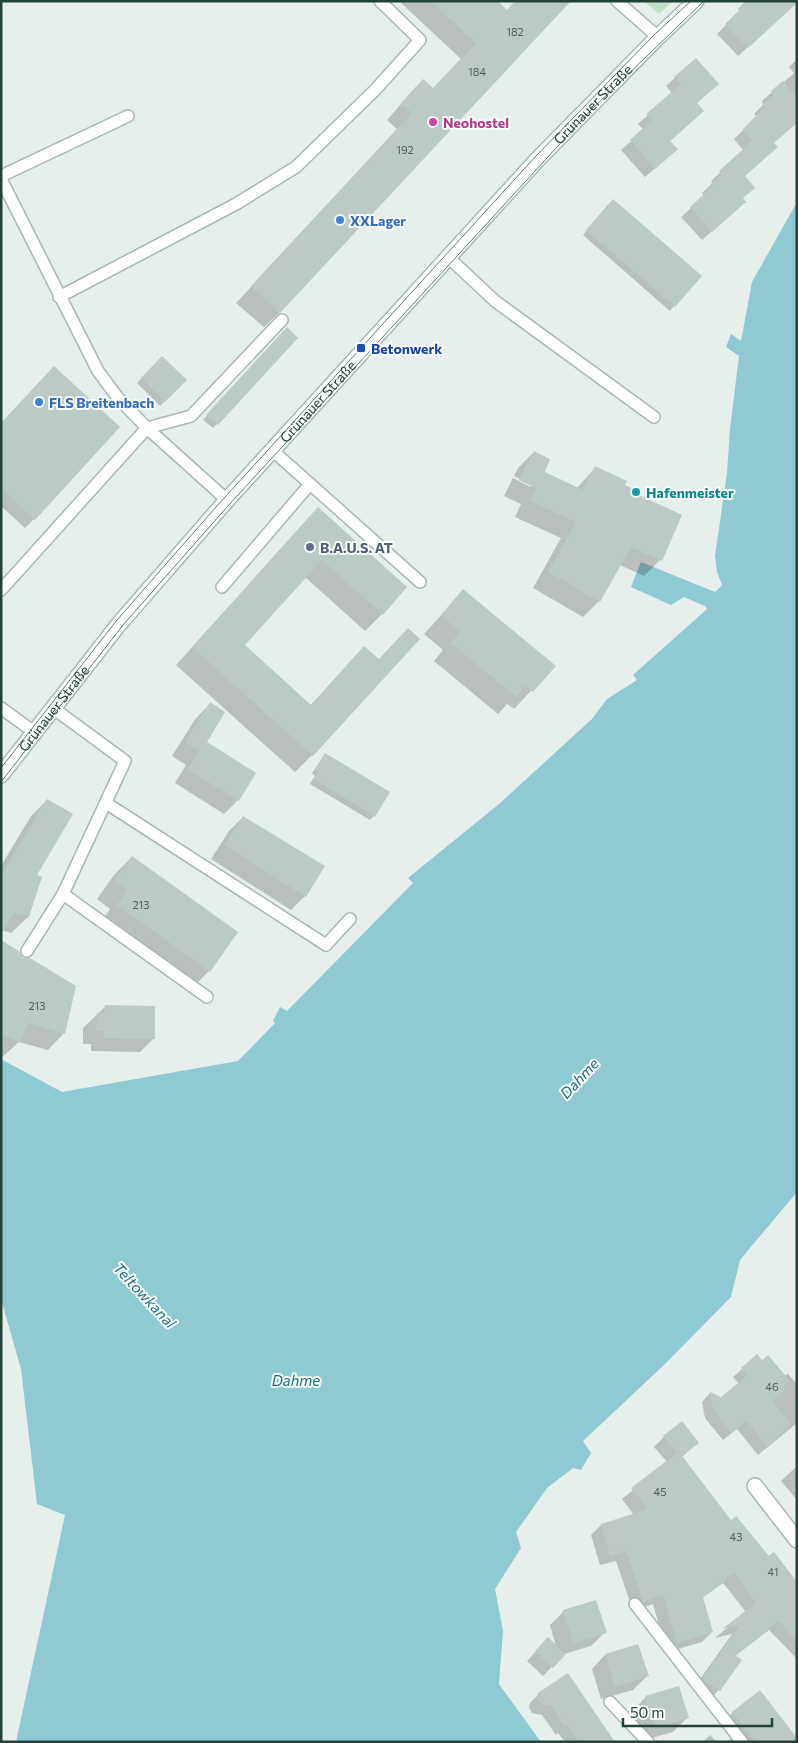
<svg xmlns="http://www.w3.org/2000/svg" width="798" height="1743" viewBox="0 0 798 1743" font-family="Commissioner,sans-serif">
<rect width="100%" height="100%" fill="#e6efeb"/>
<path fill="#bfe0c8" d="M644,1H673L659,14Z"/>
<path fill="#8ec9d4" d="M797,202V1192L740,1260L731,1297L665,1364L583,1441L591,1453L581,1470L573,1468L547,1488L516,1532L521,1548L495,1589L503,1631L499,1684L541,1742H16L65,1515L37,1504L21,1369L1,1299V1059L62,1092L238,1061L275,1023L273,1021L280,1007L287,1011L413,883L408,878L499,804L592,719L607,699L637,680L633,675L707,609L705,606L684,597L671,605L631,587L641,562L715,592L722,585L717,572L715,556L727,473L730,429L739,356L726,347L731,334L741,341L752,282Z"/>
<g fill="#0003" fill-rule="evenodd">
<path d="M399,1H496L507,11L280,312L264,327L236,303L397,129L387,120L408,96L433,89L461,59Z"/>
<path d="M746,1L797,2L738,56L717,34L740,11L738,9Z"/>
<path d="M696,59V104L703,111L669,142L667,158L645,177L621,150L644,130L638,124L672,93L666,86Z"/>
<path d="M797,59V116L744,177L742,199L735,211L702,240L681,217L704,196L702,193L713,183L711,181L744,151L734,139L757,117L754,114L764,104L762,101L794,73L789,67Z"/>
<path d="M608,205L674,306L670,311L583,235Z"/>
<path d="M287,329L297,338L213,428L203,420Z"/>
<path d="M162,358L185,380L160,406L137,383Z"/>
<path d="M1,424L34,519L25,528L1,506Z"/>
<path d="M534,452L543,472L577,488L595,468L623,486L660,560L644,576L620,565L599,601L583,617L533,588L561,538L515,517L521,504L504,496L518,468ZM514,476L531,484V487L513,478Z"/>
<path d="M318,509L382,614L365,631L305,577L243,645L310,706L364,647L312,755L295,772L176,665Z"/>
<path d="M463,591L554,666L514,709L507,704L498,714L434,661L443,650L424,634Z"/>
<path d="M210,704L205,742L238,800L224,814L175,783L186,765L172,756L196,718Z"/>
<path d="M325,754L374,816L370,820L310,784L315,776L312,773Z"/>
<path d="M47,800L35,875L41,878L28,917L11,933L2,930L1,932V866L31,816Z"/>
<path d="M243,817L323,866L305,896L291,910L211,859L229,831Z"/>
<path d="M132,857L209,971L191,989L100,924L110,909L97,899L114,875Z"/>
<path d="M1,942L64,1033L48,1050L19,1042L1,1058Z"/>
<path d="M105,1007L154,1038L140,1052L91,1051V1044H83V1028Z"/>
<path d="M762,1362L784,1376L788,1374L797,1384V1425L796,1424L758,1455L737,1429L723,1440L705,1418L702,1402L710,1393L721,1398L739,1384L733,1377L742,1369Z"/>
<path d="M664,1437L697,1443L681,1458L731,1522L797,1590V1659L769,1630L735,1656L740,1660L719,1690L709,1700L693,1689L732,1634L715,1638L746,1612L723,1583L702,1598L712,1632L702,1642L667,1652L653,1604L633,1611L616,1561L600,1565L591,1535L601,1525L634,1515L622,1499L667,1462L654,1447Z"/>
<path d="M797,1466V1500L781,1481Z"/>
<path d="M564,1611L605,1632L591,1646L564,1654L543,1676L527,1661L548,1638L556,1646L550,1625Z"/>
<path d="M605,1655L647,1676L633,1690L601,1699L592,1669Z"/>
<path d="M539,1694L614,1742H565L558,1733L556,1735L542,1715L532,1713L529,1708L530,1703Z"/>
<path d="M646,1697L687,1718L673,1732L641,1741L632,1711Z"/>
<path d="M733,1712L797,1742H727L731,1738L721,1725Z"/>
<path d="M710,1735L717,1742H703Z"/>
</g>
<g fill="#bbcac4">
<path d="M430,1H498L507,10L515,1H571L280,313L251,286L412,113L401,103L423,79L433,88L476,43Z"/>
<path d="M749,1H797V3L748,48L725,24Z"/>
<path d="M696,58L719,84L697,103L704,111L670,141L678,149L655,169L630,140L652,120L646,114L681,84L674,77Z"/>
<path d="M783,81L797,97V123L774,143L778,147L745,176L755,188L743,198L746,202L712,232L690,207L713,186L711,184L721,174L719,171L752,141L742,130L765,107L762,104L773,95L771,91Z"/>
<path d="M613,199L702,276L675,307L586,230Z"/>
<path d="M287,327L298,338L218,425L206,415Z"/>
<path d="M162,356L187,380L165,402L141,378Z"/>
<path d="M54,366L120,427L35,520L1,488V423Z"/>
<path d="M534,451L550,459L545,472L583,490L595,466L627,481L625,485L640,493L639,495L682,515L662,561L631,547L600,602L548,572L576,522L530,501L536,488L519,480Z"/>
<path d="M318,507L407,587L383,615L322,560L245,645L311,705L364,646L379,659L408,628L420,639L313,756L192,647Z"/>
<path d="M463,589L556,666L533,692L525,686L516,697L451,643L460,632L441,615Z"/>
<path d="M210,702L225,712L207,742L256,773L239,801L187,769L199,751L185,742Z"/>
<path d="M325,753L390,792L375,817L314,779L319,771L315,769Z"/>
<path d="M47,799L73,814L37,875L42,877L29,917L14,913L1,935V875Z"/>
<path d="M243,816L325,866L306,897L224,845Z"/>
<path d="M132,856L238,932L210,972L117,905L127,890L114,881Z"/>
<path d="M1,940L20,952L23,958H30L76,986L65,1034L28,1023L20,1043L1,1034Z"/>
<path d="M105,1005L155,1006V1039L104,1038V1031H96L97,1013H104Z"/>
<path d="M757,1354L762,1360L768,1355L790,1381L783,1387L785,1390L772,1401L791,1424L767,1447L747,1421L732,1433L713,1409L710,1392L721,1397L748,1375L741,1368Z"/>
<path d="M682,1421L699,1443L682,1456L731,1520L736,1516L769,1556L774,1552L797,1582V1641L779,1621L735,1655L742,1660L720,1691L702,1679L740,1625L722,1629L756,1603L734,1573L703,1597L713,1632L677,1643L663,1595L643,1602L626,1551L610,1556L601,1524L648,1509L631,1488L677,1453L663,1436Z"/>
<path d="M596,1600L607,1633L573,1643L563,1610Z"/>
<path d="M548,1637L566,1654L553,1668L535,1651Z"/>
<path d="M638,1644L649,1676L615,1687L605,1654Z"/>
<path d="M568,1673L615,1742H579L568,1725L565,1727L551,1706L541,1704L537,1699L538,1693Z"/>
<path d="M679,1686L689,1718L655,1728L645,1696Z"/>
<path d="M760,1690L797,1738V1742H756L732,1712Z"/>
</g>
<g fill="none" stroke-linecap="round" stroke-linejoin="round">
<defs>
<g id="lane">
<path d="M617,1L658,37"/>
<path d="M1,176L128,116"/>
<path d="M1,179L98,371L118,398L147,428L227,500"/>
<path d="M448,257L495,301L654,417"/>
<path d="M59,297L236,204L296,167L376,89L420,40L380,1"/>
<path d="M272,450L420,582"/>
<path d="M222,587L310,484"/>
<path d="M1,590L147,428L191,416L282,320"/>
<path d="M1,708L34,732"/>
<path d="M106,803L326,945L350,919"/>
<path d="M63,894L207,997"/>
<path d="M27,951L63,894L125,761L53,708"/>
<path d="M635,1604L742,1742"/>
<path d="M610,1702L648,1742"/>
</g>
<path id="street" d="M755,1486L797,1540"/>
<g id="secondary">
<path id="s1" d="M1,775L119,624L227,500L537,160L658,37L696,1"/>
</g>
</defs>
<use href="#lane" stroke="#a8b8b2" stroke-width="14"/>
<use href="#street" stroke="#a8b8b2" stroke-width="18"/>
<use href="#secondary" stroke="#a4bbb3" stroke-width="18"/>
<use href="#lane" stroke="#fff" stroke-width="11"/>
<use href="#street" stroke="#fff" stroke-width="15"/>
<use href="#secondary" stroke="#fff" stroke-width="15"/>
<g stroke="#5f7d75" stroke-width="1">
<path d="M1,768L117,620L216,507L535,157L655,34L691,1"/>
<path d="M1,782L123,625L227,507L591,110L704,1"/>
</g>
</g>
<circle fill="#d1479c" stroke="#f7fbf9" stroke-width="2" cx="433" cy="122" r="5"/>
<g fill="#3f7fe0" stroke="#f7fbf9" stroke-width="2">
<circle cx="340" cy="220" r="5"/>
<circle cx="39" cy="402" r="5"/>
</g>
<rect fill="#1a4fb4" stroke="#f7fbf9" stroke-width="2" x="356" y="343" width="10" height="10" rx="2.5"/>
<circle fill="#0f9aa8" stroke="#f7fbf9" stroke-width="2" cx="636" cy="492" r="5"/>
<circle fill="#5c6f8a" stroke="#f7fbf9" stroke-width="2" cx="310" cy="547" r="5"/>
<g text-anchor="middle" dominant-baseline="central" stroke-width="4" stroke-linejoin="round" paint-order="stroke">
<g font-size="11" fill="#4a645c">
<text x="515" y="31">182</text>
<text x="477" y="71">184</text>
<text x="405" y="149">192</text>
<text x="141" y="904">213</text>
<text x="37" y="1005">213</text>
<text x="772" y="1386">46</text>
<text x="660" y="1491">45</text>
<text x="736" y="1536">43</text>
<text x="773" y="1571">41</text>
</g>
<g font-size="14" fill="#24423a" stroke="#f7fbf9">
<text stroke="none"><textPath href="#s1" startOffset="895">Grünauer Straße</textPath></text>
<text stroke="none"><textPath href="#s1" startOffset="490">Grünauer Straße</textPath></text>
<text stroke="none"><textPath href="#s1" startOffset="85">Grünauer Straße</textPath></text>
</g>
<g font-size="14" font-weight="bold" fill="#b23c85" stroke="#f7fbf9" text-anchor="start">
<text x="443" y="122">Neohostel</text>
</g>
<g font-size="14" font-weight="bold" fill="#366cbe" stroke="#f7fbf9" text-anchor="start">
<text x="350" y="220">XXLager</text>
<text x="49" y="402">FLS Breitenbach</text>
</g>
<g font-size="14" font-weight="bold" fill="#164399" stroke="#f7fbf9" text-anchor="start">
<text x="371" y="348">Betonwerk</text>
</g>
<g font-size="14" font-weight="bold" fill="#0d838f" stroke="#f7fbf9" text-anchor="start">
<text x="646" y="492">Hafenmeister</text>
</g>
<g font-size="14" font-weight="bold" fill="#4e5e75" stroke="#f7fbf9" text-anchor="start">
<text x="320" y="547">B.A.U.S. AT</text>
</g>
<g font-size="15" font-style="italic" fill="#1c6f80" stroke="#f7fbf9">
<text transform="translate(579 1078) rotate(-47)">Dahme</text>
<text transform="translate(145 1295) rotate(47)">Teltowkanal</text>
<text x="296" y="1380">Dahme</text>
</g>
</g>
<rect width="798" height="1743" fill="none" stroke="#24423a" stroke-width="5"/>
<path d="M623 1718v8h149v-8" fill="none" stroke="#24423a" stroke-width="2.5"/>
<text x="630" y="1718" font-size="15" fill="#24423a" stroke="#f7fbf9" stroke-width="4" paint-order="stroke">50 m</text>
</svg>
